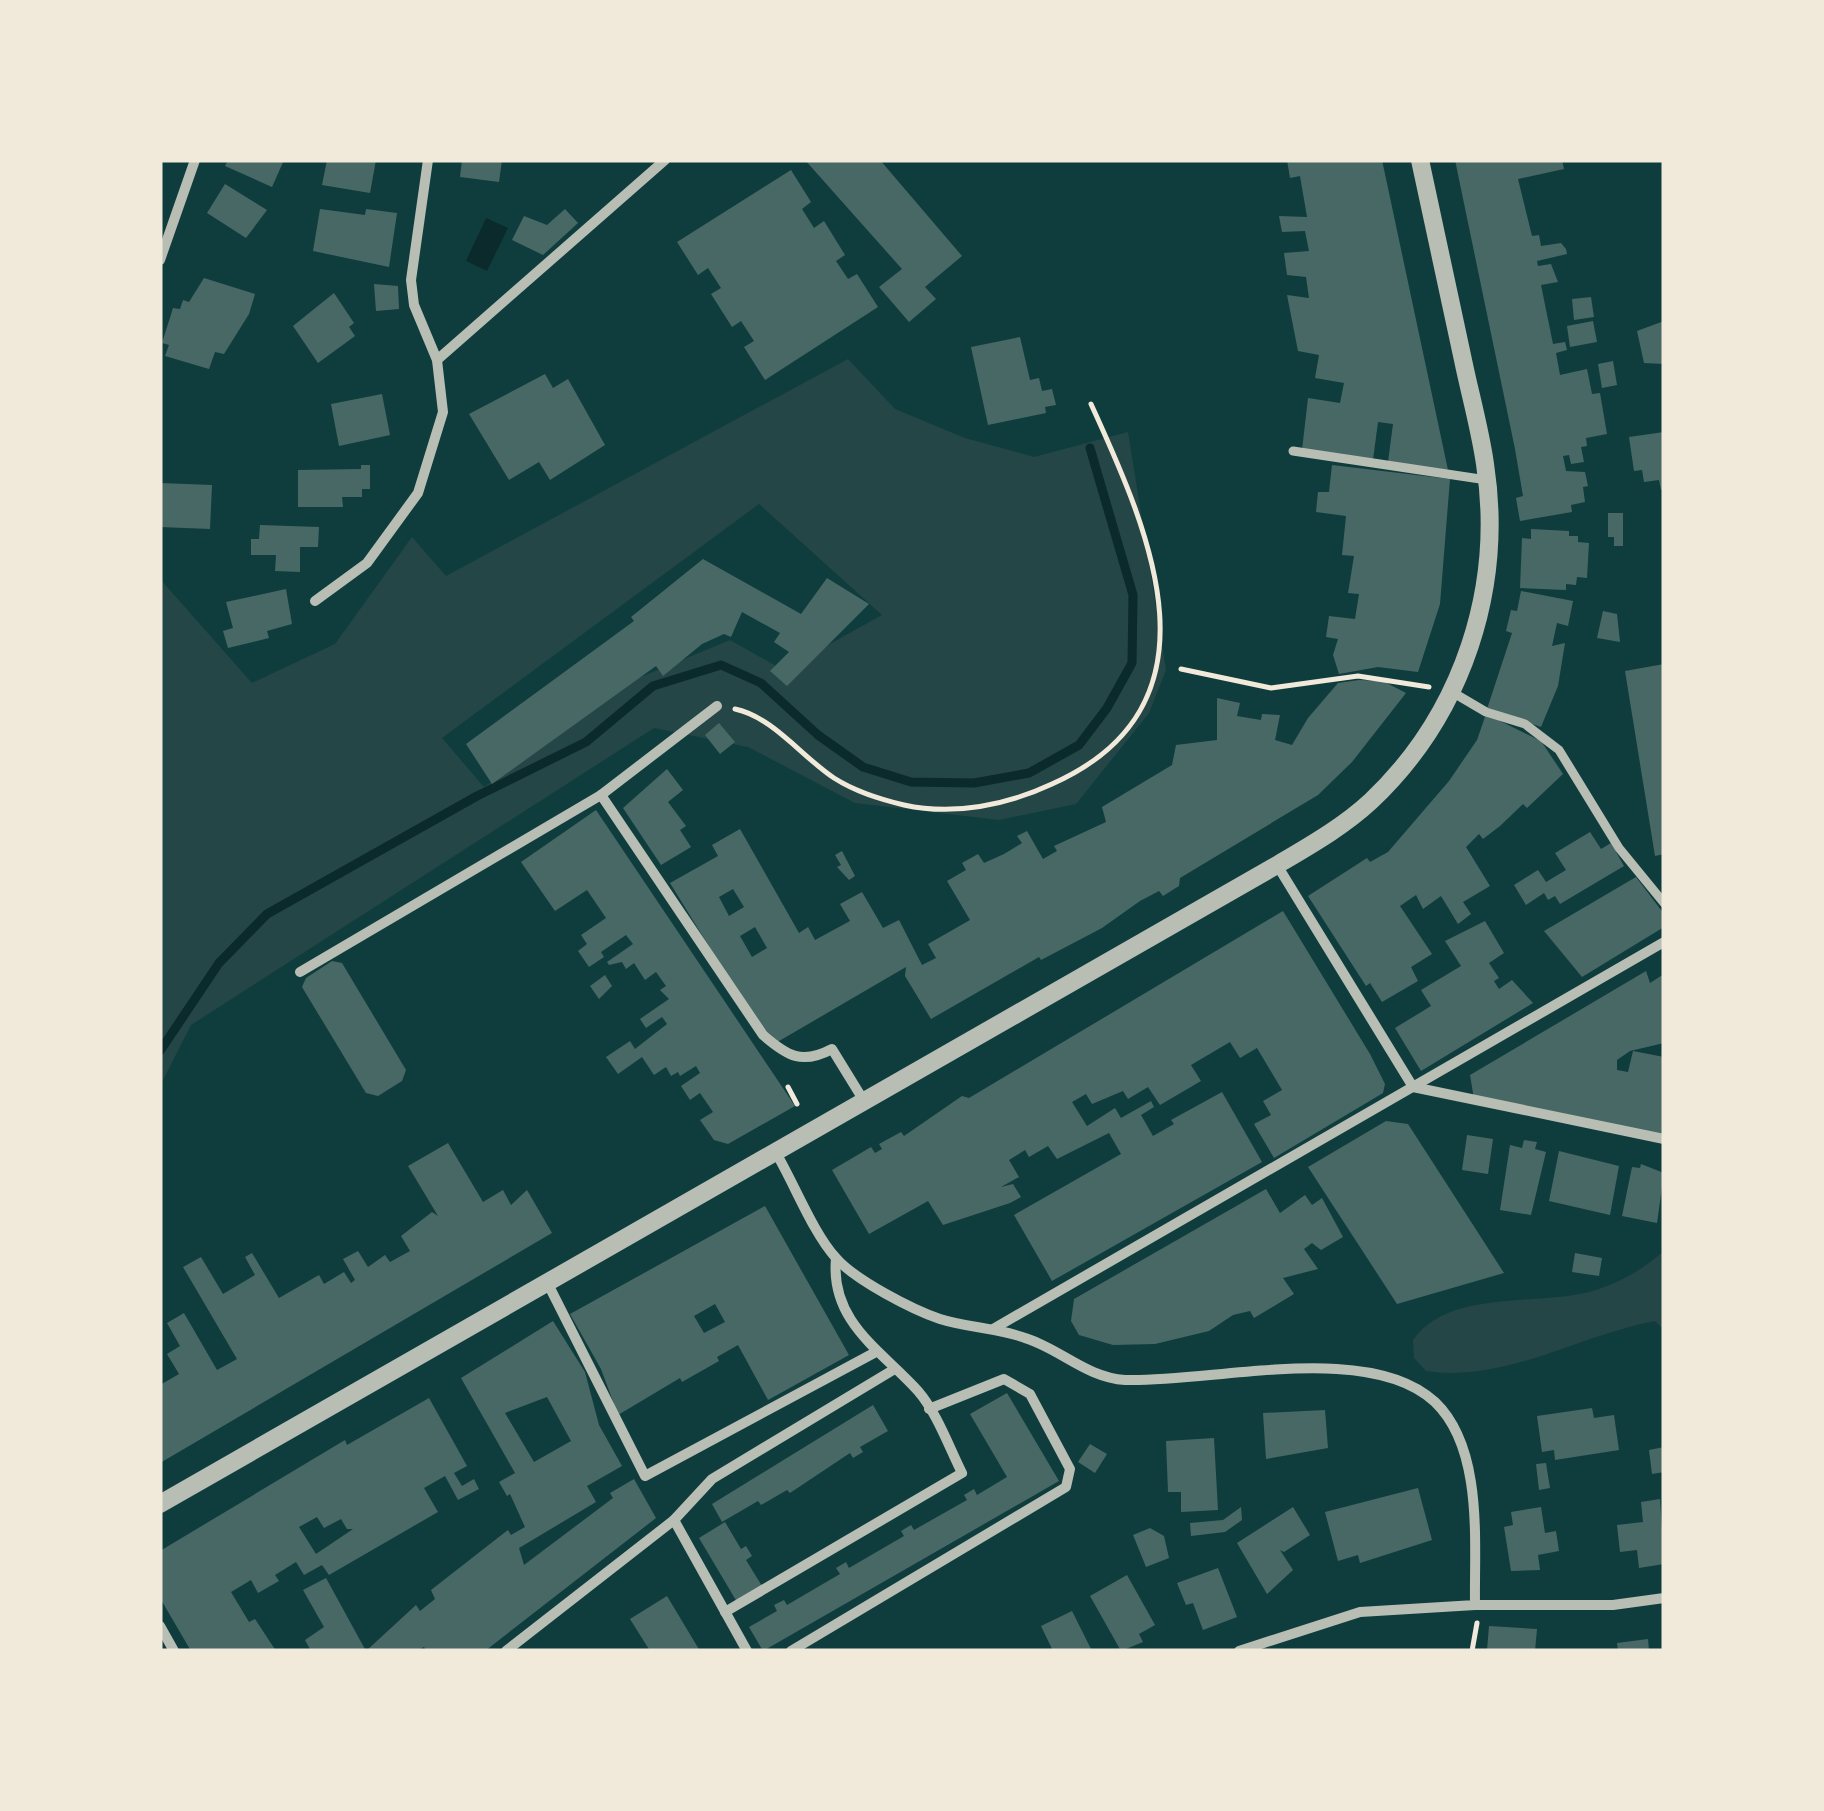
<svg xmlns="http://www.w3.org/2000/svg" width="1824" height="1811" viewBox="0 0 1824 1811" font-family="Inter,sans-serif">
<rect width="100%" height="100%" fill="#0f3d3e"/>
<g fill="#244646" fill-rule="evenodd">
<path d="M848,359L895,409L965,438L1034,457L1128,432L1166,670L1149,713L1076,804L999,820L855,803L748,747L654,728L191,1025L160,1086V579L252,683L335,644L412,537L446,576ZM759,504L882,615L783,670L730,640L631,681L484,787L442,738Z"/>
<path d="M1664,1251V1330L1655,1321C1579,1335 1505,1383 1426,1371L1414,1358L1413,1340C1449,1289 1535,1306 1589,1292C1618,1284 1642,1270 1664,1251Z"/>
</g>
<path fill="#0a2a2b" d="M486,218L508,228L487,271L466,261Z"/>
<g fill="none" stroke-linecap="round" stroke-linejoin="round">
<path stroke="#0a2a2b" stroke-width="9" d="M160,1051L219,963L267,914L477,796L586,742L653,686L721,665L761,683L818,735L863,767L911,782L974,783L1029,773L1079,745L1107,708L1132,663L1133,595L1090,448"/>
</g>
<g fill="#486865" fill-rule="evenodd">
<path d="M228,160H284L272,187L225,166Z"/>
<path d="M327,160H376L370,193L322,185Z"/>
<path d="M462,160H502L499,182L460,177Z"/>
<path d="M805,160H880L962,256L925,287L936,299L909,322L879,287L902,269Z"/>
<path d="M1287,160H1382L1448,470L1388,462L1393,424L1378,422L1373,460L1302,450L1308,398L1340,403L1344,383L1315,378L1319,355L1298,351L1287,295L1309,298L1306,277L1287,275L1284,253L1309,251L1305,231L1282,232L1279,216L1307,217L1300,176L1290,178Z"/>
<path d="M1455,160H1562L1564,169L1518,179L1532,236L1539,235L1541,246L1561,243L1566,249L1567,254L1537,261L1538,266L1551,264L1558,282L1541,285L1553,344L1565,342L1567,350L1556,353L1560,375L1587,369L1592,394L1600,393L1607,434L1586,438L1587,446L1581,447L1584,462L1571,464L1569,455L1563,456L1566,471L1585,472L1588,486L1583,487L1585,502L1571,505L1572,512L1520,521L1516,498L1523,496L1515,449Z"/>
<path d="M791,170L811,202L802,209L814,228L824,221L845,255L836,261L848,279L857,274L878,307L765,380L744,347L754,341L741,321L732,327L711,294L721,288L708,268L698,275L677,242Z"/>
<path d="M225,184L267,210L246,238L207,213Z"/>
<path d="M320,209L365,215L366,209L397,213L389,267L313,251Z"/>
<path d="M565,209L578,223L543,255L512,240L524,216L547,225Z"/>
<path d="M204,278L255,294L249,314L224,354L215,352L209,369L165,356L169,345L162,343L173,308L180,309L183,300L189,302Z"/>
<path d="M374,284L398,286L399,309L376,311Z"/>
<path d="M334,293L354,323L349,327L355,336L318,363L293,326Z"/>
<path d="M1591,297L1594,317L1574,320L1572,299Z"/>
<path d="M1593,321L1597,342L1570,347L1567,326Z"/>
<path d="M1664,321V364L1644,363L1637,331Z"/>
<path d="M1020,337L1030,380L1039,378L1042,391L1052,389L1056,405L1045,407L1046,413L988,425L971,347Z"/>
<path d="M1613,361L1617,385L1602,388L1598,364Z"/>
<path d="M545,374L553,388L568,379L605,445L550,480L539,462L509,480L469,414Z"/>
<path d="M382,394L390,435L339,446L331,404Z"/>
<path d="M1664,432V489L1661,490L1659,480L1644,482L1642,470L1634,471L1629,437Z"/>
<path d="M361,465H370V489H362V497H342L343,507H298V470L361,469Z"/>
<path d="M1332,465L1450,479L1440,604L1418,672L1378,667L1339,674L1333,655L1338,639L1326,637L1329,616L1355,619L1359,594L1348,593L1354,556L1342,555L1346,516L1316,512L1318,492H1329Z"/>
<path d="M160,483L212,485L210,529L160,527Z"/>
<path d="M1608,513H1623V546H1614V537H1608Z"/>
<path d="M260,525L319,527L318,547H300V572L275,571L276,555H251V539H259Z"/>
<path d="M1531,529L1569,531V536H1578V542L1589,543L1587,578L1577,577L1576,585L1566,584V590L1520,588L1522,538L1531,539Z"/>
<path d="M703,559L801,614L827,578L869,604L787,686L770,671L789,652L774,642L780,633L742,612L731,637L724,634L702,644L663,676L656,666L492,784L466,744L634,621L631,617Z"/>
<path d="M286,589L292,624L267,631L269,638L228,648L223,631L233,628L226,602Z"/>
<path d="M1521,591L1573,601L1568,626L1557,623L1552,646L1565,643L1558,686L1541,727L1487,709L1512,633L1506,631L1511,610L1517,611Z"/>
<path d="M1603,611L1617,614L1620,642L1597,638Z"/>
<path d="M1664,664V854L1655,856L1625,671Z"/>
<path d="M1359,680L1383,681L1406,693L1352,762L1318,795L1180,878L1179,886L1163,896L1159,891L1140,901L1102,928L1041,960L1039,957L931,1019L905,976L906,967L774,1044L767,1041L670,883L718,856L712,845L740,829L799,933L808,927L815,940L850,921L840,904L862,892L883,928L899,920L922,965L936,958L928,944L970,920L947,881L966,870L962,863L978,854L984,863L1004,854L1022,843L1017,836L1027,831L1043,859L1057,851L1054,846L1106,822L1102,807L1172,765L1176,745L1217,740V698L1240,703L1237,716L1261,720L1262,714L1280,715L1275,740L1292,745L1308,718L1338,683ZM733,889L744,907L729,916L719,897ZM755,927L767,948L752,957L740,936Z"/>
<path d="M1486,714L1541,741L1563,774L1527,808L1523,804L1500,826L1483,839L1479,834L1466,847L1490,886L1463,902L1471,914L1458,924L1441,896L1423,909L1416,895L1400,906L1432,954L1411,967L1418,981L1382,1002L1370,983L1366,986L1308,896L1367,858L1370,862L1388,852L1449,781L1477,740Z"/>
<path d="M719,723L735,742L720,754L705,735Z"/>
<path d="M667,769L683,790L668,802L686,826L680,830L691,847L661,865L623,808Z"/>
<path d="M596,810L795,1106L728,1144L714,1140L700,1120L713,1112L700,1093L690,1100L681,1086L700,1073L696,1066L680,1076L678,1072L671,1076L666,1067L654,1075L642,1057L618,1074L606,1057L630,1041L635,1049L667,1024L662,1017L646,1028L640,1019L669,999L660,990L666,986L656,972L645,980L634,963L626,969L622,962L609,965L607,962L633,944L626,935L601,952L604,957L589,967L578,951L587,944L581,935L606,918L587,890L555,911L521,862Z"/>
<path d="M1590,832L1601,849L1611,843L1624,866L1560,904L1555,896L1548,900L1544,893L1526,905L1514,885L1538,870L1546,882L1566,870L1555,853Z"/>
<path d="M842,851L855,876L849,880L837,867L841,865L835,855Z"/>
<path d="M1636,877L1664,914V927L1582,977L1544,931Z"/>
<path d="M1283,911L1370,1054L1385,1084L1383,1093L1274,1158L1254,1124L1271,1115L1263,1101L1282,1090L1257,1048L1240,1058L1230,1042L1191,1065L1201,1081L1160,1105L1148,1087L1128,1099L1123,1091L1092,1104L1086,1094L1072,1102L1087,1126L1115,1108L1121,1118L1151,1101L1154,1107L1141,1115L1153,1136L1174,1124L1171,1120L1222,1092L1262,1162L1052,1281L1014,1215L1121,1154L1109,1133L1057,1159L1048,1146L1029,1157L1025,1150L1009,1160L1019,1177L1001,1187L1013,1184L1021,1197L1010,1203L943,1225L928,1201L869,1234L832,1170L871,1147L875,1153L882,1149L879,1144L901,1132L904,1136L962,1096L969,1098Z"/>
<path d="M1485,921L1504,953L1489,963L1499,978L1494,981L1499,989L1512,980L1533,1003L1421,1071L1395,1028L1431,1006L1421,990L1461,966L1445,941Z"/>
<path d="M332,961L342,963L406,1070L402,1081L378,1096L366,1093L302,987L306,978Z"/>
<path d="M1646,971L1650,983L1664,974V1043L1630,1051L1617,1060V1070L1628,1072L1633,1051L1664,1057V1136L1474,1099L1470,1075Z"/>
<path d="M605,975L612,986L599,999L590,986Z"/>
<path d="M1386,1121L1408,1124L1504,1273L1397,1304L1308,1167Z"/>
<path d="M1467,1135L1493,1139L1488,1174L1462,1170Z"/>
<path d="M1524,1140L1537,1142L1535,1149L1546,1152L1531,1215L1500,1210L1510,1145L1522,1148Z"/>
<path d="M448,1143L483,1202L503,1190L511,1205L527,1190L552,1233L160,1463V1385L179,1374L167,1354L180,1346L167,1323L184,1313L217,1370L237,1359L183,1267L201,1257L223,1294L255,1275L245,1257L252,1253L279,1298L319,1275L324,1284L344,1272L351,1283L355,1280L343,1259L358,1251L368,1267L385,1255L390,1262L410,1251L401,1236L432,1212L438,1216L408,1166Z"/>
<path d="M1559,1151L1619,1166L1610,1215L1549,1201Z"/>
<path d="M1641,1164L1664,1173L1657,1223L1622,1216L1632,1167L1640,1168Z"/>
<path d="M1266,1189L1280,1213L1305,1195L1312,1205L1322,1198L1343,1237L1321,1250L1312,1243L1304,1249L1318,1269L1283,1278L1294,1294L1254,1318L1250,1311L1233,1315L1209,1331L1155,1344L1113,1345L1079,1335L1071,1321L1074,1299Z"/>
<path d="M765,1206L849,1355L768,1400L738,1345L717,1357L719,1361L682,1382L680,1378L618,1415L601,1369L570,1314ZM715,1304L725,1322L704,1333L694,1316Z"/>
<path d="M1575,1253L1602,1258L1599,1276L1572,1272Z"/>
<path d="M553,1321L585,1372L599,1425L622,1466L587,1486L596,1502L519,1548L524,1565L613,1498L610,1493L634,1479L656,1518L485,1651H426L424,1647L416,1651H311L305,1640L324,1627L303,1590L326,1578L366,1651L416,1605L420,1611L435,1599L431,1590L504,1533L508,1530L511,1535L525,1527L510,1494L507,1496L499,1482L515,1473L461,1378ZM547,1397L571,1441L534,1462L505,1413Z"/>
<path d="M1007,1393L1059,1481L763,1651L749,1627L777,1611L774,1605L784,1600L787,1605L840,1574L836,1568L846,1562L849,1568L904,1536L901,1531L911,1525L914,1530L967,1500L964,1495L974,1489L977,1495L1007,1477L970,1414Z"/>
<path d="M429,1398L467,1466L454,1473L462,1486L474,1479L479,1489L458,1500L445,1476L424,1488L438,1512L329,1575L322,1565L304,1575L296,1562L275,1575L279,1581L258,1593L251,1580L231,1592L249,1622L255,1619L276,1651H191L160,1598V1551L345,1440L347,1445ZM317,1517L324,1528L341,1519L347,1529H353L316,1554L299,1527Z"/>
<path d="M873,1405L888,1431L860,1447L863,1452L853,1458L850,1453L790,1493L787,1490L761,1505L758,1501L722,1522L712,1504Z"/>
<path d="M1592,1408L1594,1418L1614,1415L1619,1450L1555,1460L1554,1450L1542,1452L1537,1416Z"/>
<path d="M1325,1410L1328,1448L1266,1459L1263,1413Z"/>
<path d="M1214,1438L1218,1510L1181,1512V1492H1168L1166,1441Z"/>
<path d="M1090,1444L1107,1454L1095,1473L1078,1462Z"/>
<path d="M1664,1447V1472L1652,1474L1649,1450Z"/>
<path d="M1546,1463L1550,1488L1539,1490L1536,1464Z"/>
<path d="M1418,1488L1432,1540L1360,1563L1358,1555L1338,1561L1325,1512Z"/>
<path d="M1660,1499L1664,1564L1639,1568L1637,1550L1620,1552L1617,1525L1643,1522L1641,1502Z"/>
<path d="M1241,1507L1242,1520L1225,1532L1191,1536L1190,1523L1223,1520Z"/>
<path d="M1293,1507L1310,1535L1284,1552L1280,1550L1293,1570L1267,1594L1237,1543Z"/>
<path d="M1541,1507L1545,1533L1556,1531L1559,1551L1538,1555L1540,1570L1511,1571L1504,1527L1513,1525L1511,1512Z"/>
<path d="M725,1522L741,1549L746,1546L752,1556L746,1560L762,1586L737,1602L699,1538Z"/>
<path d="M1150,1528L1164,1536L1169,1558L1146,1567L1133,1535Z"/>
<path d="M1218,1568L1237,1617L1203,1630L1193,1603L1186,1605L1177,1583Z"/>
<path d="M1127,1575L1155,1625L1139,1634L1143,1642L1121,1651L1090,1596Z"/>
<path d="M667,1596L700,1651H650L630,1619Z"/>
<path d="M1072,1611L1092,1651H1053L1041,1626Z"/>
<path d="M1489,1626L1537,1629L1535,1651L1487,1650Z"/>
<path d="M1648,1639L1649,1651H1618L1617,1643Z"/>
</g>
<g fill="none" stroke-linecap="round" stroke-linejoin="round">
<g stroke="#f1e9da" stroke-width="5">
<path d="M1181,669L1271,688L1358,676L1429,687"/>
<path d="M735,709C773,717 802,757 834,778C856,792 879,799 904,805C954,816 1007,805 1052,784C1227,706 1151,535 1091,404"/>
<path d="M788,1087L797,1104"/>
<path d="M1472,1651L1477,1623"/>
</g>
<g stroke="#b8beb3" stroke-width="9">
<path d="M1293,451L1487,480"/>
<path d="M1452,692L1486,712L1525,724L1559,750L1619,848L1664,903"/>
</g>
<g stroke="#b8beb3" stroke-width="10">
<path d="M160,260L195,160"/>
<path d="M437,360L665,160"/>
<path d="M315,601L367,563L418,493L443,412L437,360L414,305L411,280L428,160"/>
<path d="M601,795L763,1035C787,1056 802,1065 832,1049L864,1101"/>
<path d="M1277,865L1413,1087L1664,1139"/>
<path d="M300,972L601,795L717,706"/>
<path d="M776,1153C794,1183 813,1233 836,1258C855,1280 913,1310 940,1319C968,1328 1000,1328 1028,1339C1061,1350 1088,1378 1125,1380C1210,1383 1369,1340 1435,1402C1484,1449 1474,1544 1475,1605L1360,1612L1239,1651"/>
<path d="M548,1284L645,1476L874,1353"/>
<path d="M993,1329L1664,942"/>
<path d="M674,1520L747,1651"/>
<path d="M1475,1605H1613L1664,1598"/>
<path d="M725,1612L962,1473C949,1447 937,1413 918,1391C882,1351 830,1322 836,1259"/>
<path d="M160,1626L174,1651"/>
<path d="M506,1651L674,1520L712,1479L893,1370"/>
<path d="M791,1651L1066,1487L1070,1469L1030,1394L1004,1379L929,1409"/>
</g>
<path stroke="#b8beb3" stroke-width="18" d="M160,1504L1277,865C1309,846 1343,827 1371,801C1463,714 1504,588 1485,464C1480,429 1470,394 1463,360C1449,293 1434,227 1420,160"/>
</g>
<rect width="1824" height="1811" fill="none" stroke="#f1e9da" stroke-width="325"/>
</svg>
